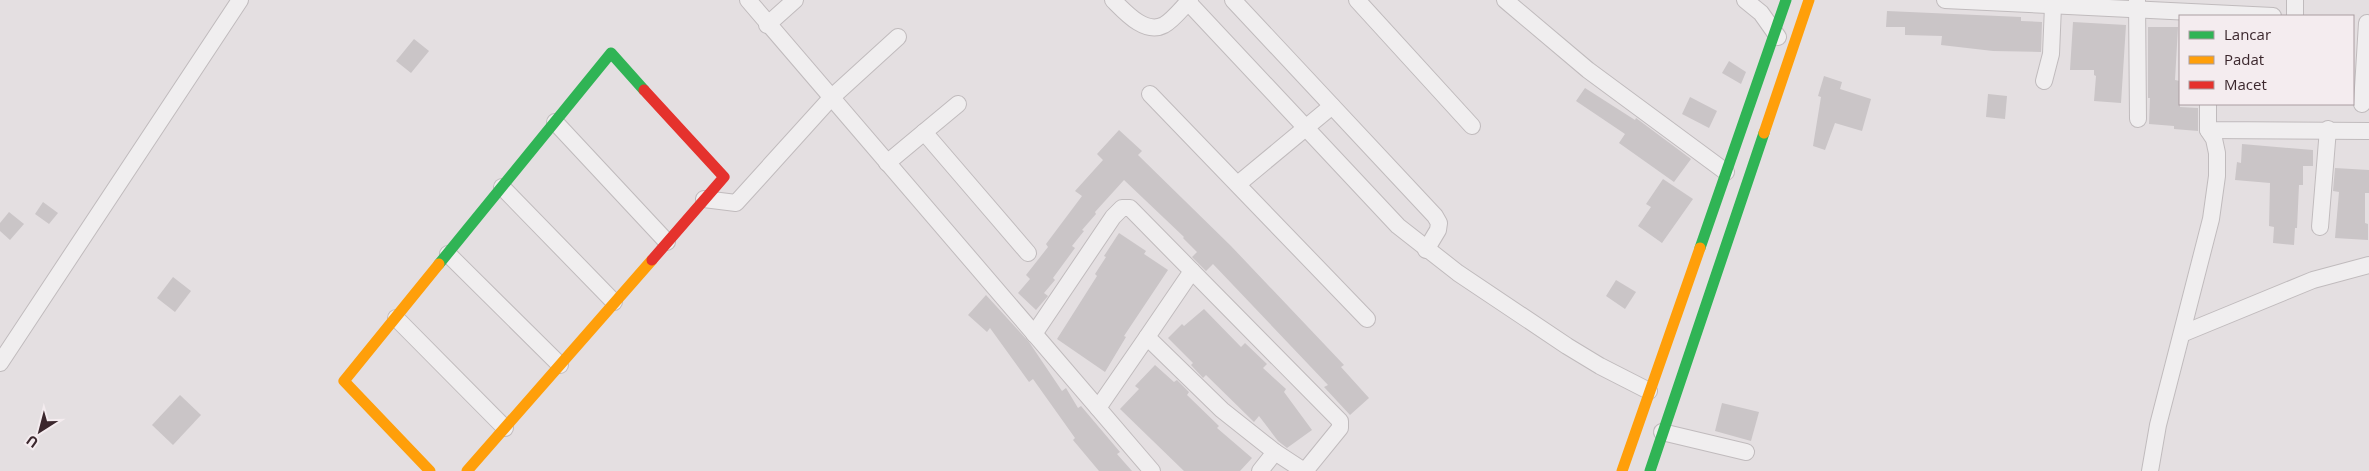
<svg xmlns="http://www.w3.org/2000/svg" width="2369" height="471" viewBox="0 0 2369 471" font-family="'Open Sans',sans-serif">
<rect width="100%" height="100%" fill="#e4dfe1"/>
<g fill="#cac5c7">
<path d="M1887,11L2021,17V21L2042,22L2041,52L1993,51L1941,45L1942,36L1905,35V27H1886Z"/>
<path d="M2073,22L2126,25L2121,103L2094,101L2096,76L2094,75V70H2070Z"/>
<path d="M2148,27H2178L2175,80L2180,81V107L2198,108V131L2174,129V126L2149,124L2150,98H2148Z"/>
<path d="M414,39L429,51L411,73L396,61Z"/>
<path d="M1729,61L1746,72L1741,84L1722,73Z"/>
<path d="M1824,76L1842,82L1840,89L1871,99L1862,131L1835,123L1825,150L1813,146L1821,97L1818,96Z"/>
<path d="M1585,88L1635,120L1636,118L1691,159L1674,182L1619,143L1625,134L1576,101Z"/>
<path d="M1988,94L2007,96L2005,119L1986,117Z"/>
<path d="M1690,97L1717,111L1709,128L1682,114Z"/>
<path d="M1119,130L1142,151L1138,155L1231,246L1344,365L1341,367L1369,398L1350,415L1324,387L1328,385L1213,264L1206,271L1192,257L1197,252L1183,238L1184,237L1124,180L1095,212L1096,214L1082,230L1084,231L1072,246L1075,248L1053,278L1055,280L1044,293L1048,296L1036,310L1018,293L1030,279L1026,275L1048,247L1046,244L1082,196L1075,191L1103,160L1097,154Z"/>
<path d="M2242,144L2313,150V166H2303V185H2299L2297,228H2295L2294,245L2273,243L2274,227L2269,226L2270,183L2235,180L2237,162L2241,163Z"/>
<path d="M2335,168L2369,170V193H2365V223L2368,224V240L2335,238L2339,192L2333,191Z"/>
<path d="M1663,179L1693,199L1662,243L1638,226L1651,207L1646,204Z"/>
<path d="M43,202L58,213L49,224L35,214Z"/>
<path d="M9,212L24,224L10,240L0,231V223Z"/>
<path d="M1119,233L1146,251L1144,254L1168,270L1124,336L1126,337L1105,372L1057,339L1097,276L1095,274L1106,257L1104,256Z"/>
<path d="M173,277L191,291L175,312L157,298Z"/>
<path d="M1616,280L1636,292L1625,309L1606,296Z"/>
<path d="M986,295L1029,342L1062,391L1066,388L1078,408L1081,406L1120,452L1117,454L1132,471H1099L1073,440L1075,438L1033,379L1029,382L990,328L987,332L968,315Z"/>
<path d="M1204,309L1241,347L1245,343L1267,364L1263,368L1286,389L1284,392L1312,430L1287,448L1278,441L1259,416L1254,422L1206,375L1203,378L1191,365L1193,363L1168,338L1182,324L1184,326Z"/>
<path d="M1155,365L1174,382L1177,380L1189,392L1187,395L1219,426L1217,428L1252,458L1240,471H1184L1120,409L1139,389L1135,386Z"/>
<path d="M180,395L201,415L173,445L152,425Z"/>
<path d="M1722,403L1759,412L1751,441L1715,431Z"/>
</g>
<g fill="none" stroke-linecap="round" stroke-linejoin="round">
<defs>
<g id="street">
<path d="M748,0L1152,471"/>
<path d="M1113,0C1125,12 1145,35 1164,25C1173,20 1182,8 1190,0"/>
<path d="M1233,0L1435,216L1439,223L1438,230L1426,250"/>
<path d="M1357,0L1472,126"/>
<path d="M1505,0L1588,70L1726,172"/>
<path d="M1745,0L1761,13L1778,37"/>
<path d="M1945,0L2273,16"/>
<path d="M2137,0L2138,119"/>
<path d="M1188,2L1398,226L1458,273L1567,346L1600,366L1649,391"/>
<path d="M2295,16V0"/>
<path d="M767,25L795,0"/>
<path d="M2044,81L2051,54L2053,6"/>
<path d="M1150,94L1367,319"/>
<path d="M2208,104V130L2369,131"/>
<path d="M2362,104L2367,23"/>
<path d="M555,122L667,242"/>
<path d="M924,132L1028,253"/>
<path d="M887,163L958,104"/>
<path d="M1238,184L1332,106"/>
<path d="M502,187L614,302"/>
<path d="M704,199L736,203L831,98L898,37"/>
<path d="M2320,227L2328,129"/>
<path d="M448,254L560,365"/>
<path d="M1192,271L1340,421V428L1305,471"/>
<path d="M396,318L505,428"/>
<path d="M2184,333L2313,280L2369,265"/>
<path d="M1034,334L1113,217L1122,208H1130L1192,271L1147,337L1222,410L1275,452L1260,471"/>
<path d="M0,363L240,0"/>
<path d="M1098,408L1147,337"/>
<path d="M1662,432L1746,452"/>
<path d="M1275,452L1304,471"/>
<path d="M2150,471L2158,425L2211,219L2217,176V153L2214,139L2208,130"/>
</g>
</defs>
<use href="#street" stroke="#c0bbbd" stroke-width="18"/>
<use href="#street" stroke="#f0eeef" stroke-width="16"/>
<g stroke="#30b455" stroke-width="11">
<path d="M1700,248L1786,0"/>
<path d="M439,264L611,53L644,90"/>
<path d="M1650,471L1764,133"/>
</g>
<g stroke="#ff9f0a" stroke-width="11">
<path d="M1764,133L1809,0"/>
<path d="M430,471L344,381L439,264"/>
<path d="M467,471L652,260"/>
<path d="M1622,471L1700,248"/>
</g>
<path stroke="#e5322d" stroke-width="11" d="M644,90L724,177L652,260"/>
</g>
<rect x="2179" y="15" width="175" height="90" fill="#f4ecef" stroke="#aa9da1"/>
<rect x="2189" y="31" width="25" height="8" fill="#30b455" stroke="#aa9da1"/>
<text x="2224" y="40" font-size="15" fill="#3b272d">Lancar</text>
<rect x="2189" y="56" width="25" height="8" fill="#ff9f0a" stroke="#aa9da1"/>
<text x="2224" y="65" font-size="15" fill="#3b272d">Padat</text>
<rect x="2189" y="81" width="25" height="8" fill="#e5322d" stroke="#aa9da1"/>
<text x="2224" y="90" font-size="15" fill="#3b272d">Macet</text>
<g transform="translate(40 431) rotate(216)" stroke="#f4ecef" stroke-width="4" paint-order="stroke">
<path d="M0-4L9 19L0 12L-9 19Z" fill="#3b272d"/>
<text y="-8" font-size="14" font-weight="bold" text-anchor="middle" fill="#3b272d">U</text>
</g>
</svg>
